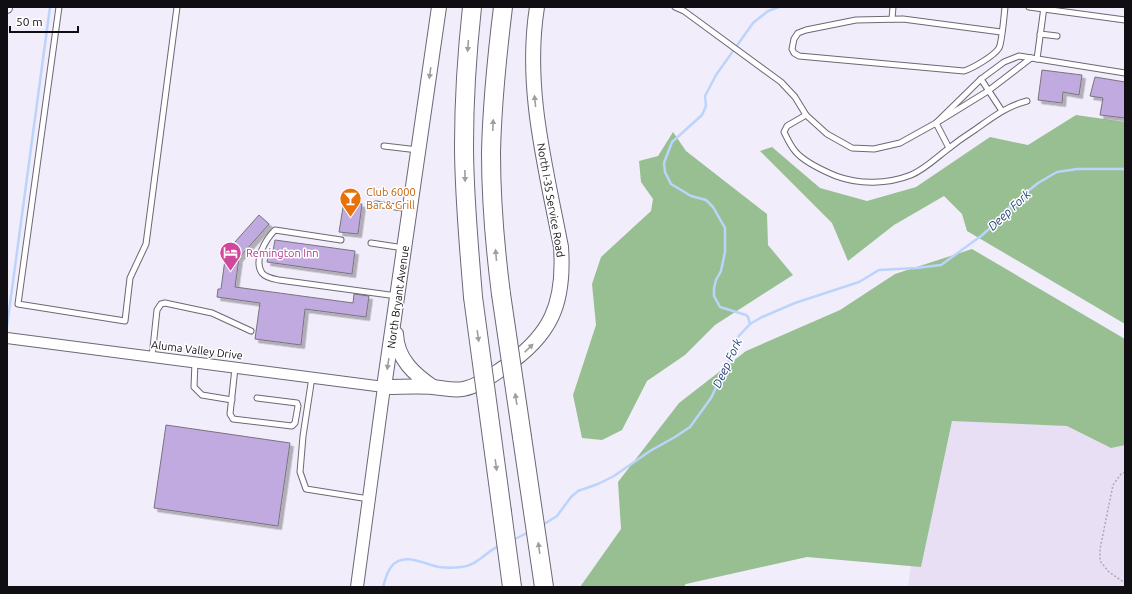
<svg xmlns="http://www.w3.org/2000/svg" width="1132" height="594" viewBox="0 0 1132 594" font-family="Ubuntu,sans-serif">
<defs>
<filter id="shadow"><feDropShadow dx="3.5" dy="3.5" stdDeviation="0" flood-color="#0004"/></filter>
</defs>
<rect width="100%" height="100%" fill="#f2edfb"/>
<path fill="#e8dff4" d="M949,304L1125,349V587H908Z"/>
<g fill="#98bf92">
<path d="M1076,115L1125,122V324L967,231L962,214L944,196L894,225L848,261L832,223L760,151L772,147L820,188L867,201L916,187L990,137L1028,145Z"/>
<path d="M673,132L686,151L767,214L768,245L793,275L715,325L685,355L647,381L622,430L602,440L582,438L573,395L596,325L592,284L601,257L651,211L653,199L641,182L639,161L658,156Z"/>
<path d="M972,249L1125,339V445L1111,448L1067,426L952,421L921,567L807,557L686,584L683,587H580L621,529L618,482L679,403L746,351L840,310L895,274Z"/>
</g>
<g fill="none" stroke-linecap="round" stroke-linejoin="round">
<g stroke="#bcd4fc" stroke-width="2.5">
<path d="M750,324L748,317L746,315L720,307L714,296V288L716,280L721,271L725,252V228L713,207L706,200L691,196L671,184L665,172L664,163L672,142L702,115L706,106L705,96L716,75L753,23L768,11L779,7"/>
<path d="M7,326L50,7"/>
<path d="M541,526L557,516L571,497L578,491L598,484L614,476L650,451L675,437L690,427L711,398L729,360L737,338L750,324L762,317L795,303L859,282L879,270L916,268L941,265L981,236L996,223L1011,205L1038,183L1057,172L1077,169H1125"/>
<path d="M513,540L529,532"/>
<path d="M383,587C385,580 387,572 391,567C403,551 424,564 439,567C446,568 454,568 461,567C477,566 486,551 501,545"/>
</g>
</g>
<g fill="#c0aadf" stroke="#78737f" filter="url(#shadow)">
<path d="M1042,70L1082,75L1079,95L1063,92L1062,103L1038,100Z"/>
<path d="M1095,77L1125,82V118L1100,115L1103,98L1090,96Z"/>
<path d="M344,201L362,204L358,234L339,232Z"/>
<path d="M259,215L269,224L239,258L235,287L353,303L354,294L369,296L366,317L305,309L301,345L255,339L260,303L217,297L218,289H221L226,252Z"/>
<path d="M275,240L355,251L352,274L267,262L269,250L273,251Z"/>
<path d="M166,425L290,443L278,526L154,508Z"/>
</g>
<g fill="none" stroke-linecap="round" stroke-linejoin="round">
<defs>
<g id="service">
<path d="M59,7L18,304L125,321L130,278L146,244L177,7"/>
<path d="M675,7L684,11L781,82L795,97L806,115L827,134L852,148L874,149L900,143L936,123L981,79L1004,62L1019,56L1125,73"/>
<path d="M1029,7L1125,20"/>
<path d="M892,19L893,7"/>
<path d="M1001,32L903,19L856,20L806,30L798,33L794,39L792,49L794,53L799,56L964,71C973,68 994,56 999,48C1002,42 1004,16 1005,7"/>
<path d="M1040,34L1057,36"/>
<path d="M1037,59L1044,7"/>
<path d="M981,79L1002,111"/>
<path d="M806,115L787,126L784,132C787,138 790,145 795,151C803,161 824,171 836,176C860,185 888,184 911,175C923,170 934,160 944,152C954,144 965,136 976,129C993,117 1007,106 1027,101"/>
<path d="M384,146L418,150"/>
<path d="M949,148L936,123L988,91L1031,58"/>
<path d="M376,204L409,209"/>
<path d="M341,240L275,230C266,239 253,260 262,273C266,278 274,279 279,280L397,296"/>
<path d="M371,243L404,248"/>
<path d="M152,357L157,310L161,304L165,303L212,313L251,331"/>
<path d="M195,362L194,387L202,395L232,400"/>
<path d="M235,368L230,414L233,419L292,426L295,423L298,406L297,403L257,398"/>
<path d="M312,377L303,436L300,472L306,489L369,499"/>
</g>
<g id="minor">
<path d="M7,8V7"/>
<path d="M7,338L384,387"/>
</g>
<path id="tertiary" d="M357,587L384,387"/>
<g id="secondary">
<path d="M439,7L384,387C401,387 417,386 433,387C443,388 453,391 463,389C478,386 491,376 503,368C551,336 565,304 561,247C546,168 524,88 537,7"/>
<path d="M396,334C397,359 414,374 433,387"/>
</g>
<g id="motorway">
<path d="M472,7C467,53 464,99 464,145C464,196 469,246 473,297"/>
<path d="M501,294C495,247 491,200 491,153C492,104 497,56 503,7"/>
<path d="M522,437L544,587"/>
<path d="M502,512L512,587"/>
</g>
</defs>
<use href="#service" stroke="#6d6875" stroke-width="7"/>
<use href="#minor" stroke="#6d6875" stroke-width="12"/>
<use href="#tertiary" stroke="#6d6875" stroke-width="14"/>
<use href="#secondary" stroke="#6d6875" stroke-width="16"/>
<use href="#motorway" stroke="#6d6875" stroke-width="20"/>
<path stroke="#ada9b4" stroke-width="1.5" stroke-dasharray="2 2" stroke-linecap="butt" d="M1125,472L1121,474L1113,485L1100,549V561L1109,572L1125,583"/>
<use href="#service" stroke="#fff" stroke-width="5"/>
<use href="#minor" stroke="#fff" stroke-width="10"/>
<use href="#tertiary" stroke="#fff" stroke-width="12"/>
<use href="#secondary" stroke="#fff" stroke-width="14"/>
<use href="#motorway" stroke="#fff" stroke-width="18"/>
<defs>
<g id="motorway-bridge">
<path d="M501,294L522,437"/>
<path d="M473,297L502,512"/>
</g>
</defs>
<use href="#motorway-bridge" stroke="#6d6875" stroke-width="20" stroke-linecap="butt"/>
<use href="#motorway-bridge" stroke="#fff" stroke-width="18"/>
</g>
<defs><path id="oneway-solid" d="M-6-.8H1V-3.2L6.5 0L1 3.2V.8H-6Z"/></defs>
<g fill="#9f9fa0">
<use href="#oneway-solid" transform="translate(468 46) rotate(94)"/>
<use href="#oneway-solid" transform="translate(430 73) rotate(98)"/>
<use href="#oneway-solid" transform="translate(535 101) rotate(-96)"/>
<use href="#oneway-solid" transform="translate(493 125) rotate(-88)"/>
<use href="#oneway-solid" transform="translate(465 176) rotate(89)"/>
<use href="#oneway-solid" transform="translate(496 255) rotate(-95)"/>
<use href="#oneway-solid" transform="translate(478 336) rotate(82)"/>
<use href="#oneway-solid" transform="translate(529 348) rotate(-44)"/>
<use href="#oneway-solid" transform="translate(388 364) rotate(99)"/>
<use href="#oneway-solid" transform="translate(516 399) rotate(-99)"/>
<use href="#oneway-solid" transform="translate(496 465) rotate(82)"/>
<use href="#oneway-solid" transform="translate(539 548) rotate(-98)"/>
</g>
<defs>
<symbol id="bar-pin" viewBox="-11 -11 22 30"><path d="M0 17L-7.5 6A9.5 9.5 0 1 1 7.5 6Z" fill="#e8710a" stroke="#fff"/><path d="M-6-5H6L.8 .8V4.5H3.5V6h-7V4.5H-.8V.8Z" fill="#fff"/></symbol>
<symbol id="hotel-pin" viewBox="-11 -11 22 30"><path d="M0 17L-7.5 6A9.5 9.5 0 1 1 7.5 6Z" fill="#d1479c" stroke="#fff"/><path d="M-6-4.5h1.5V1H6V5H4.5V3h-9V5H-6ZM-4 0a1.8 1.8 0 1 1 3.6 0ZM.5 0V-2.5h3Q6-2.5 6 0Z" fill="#fff"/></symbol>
</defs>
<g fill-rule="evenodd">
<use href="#bar-pin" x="338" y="186" width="25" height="34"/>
<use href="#hotel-pin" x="218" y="240" width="25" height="34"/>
</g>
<g text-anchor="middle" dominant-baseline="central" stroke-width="3" stroke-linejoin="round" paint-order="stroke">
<g font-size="11" fill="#c56008" stroke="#fff" text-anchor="start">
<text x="366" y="192">Club 6000<tspan x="366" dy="13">Bar &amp; Grill</tspan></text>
</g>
<g font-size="11" fill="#100e12" stroke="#fff">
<text transform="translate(551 200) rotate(80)">North I-35 Service Road</text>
<text transform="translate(398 297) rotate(-82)">North Bryant Avenue</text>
<text transform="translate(197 350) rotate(7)">Aluma Valley Drive</text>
</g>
<g font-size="11" fill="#b23c85" stroke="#fff" text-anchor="start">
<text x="246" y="253">Remington Inn</text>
</g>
<g font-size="12" font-style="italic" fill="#22437e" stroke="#fff">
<text transform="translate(1009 210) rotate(-43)">Deep Fork</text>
<text transform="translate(727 363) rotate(-65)">Deep Fork</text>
</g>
</g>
<rect width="1132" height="594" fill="none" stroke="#100e12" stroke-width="16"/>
<path d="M10 26v6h68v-6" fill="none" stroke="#100e12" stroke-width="2"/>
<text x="16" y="26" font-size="12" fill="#100e12" stroke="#ffffff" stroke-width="3" paint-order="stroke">50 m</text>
</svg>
